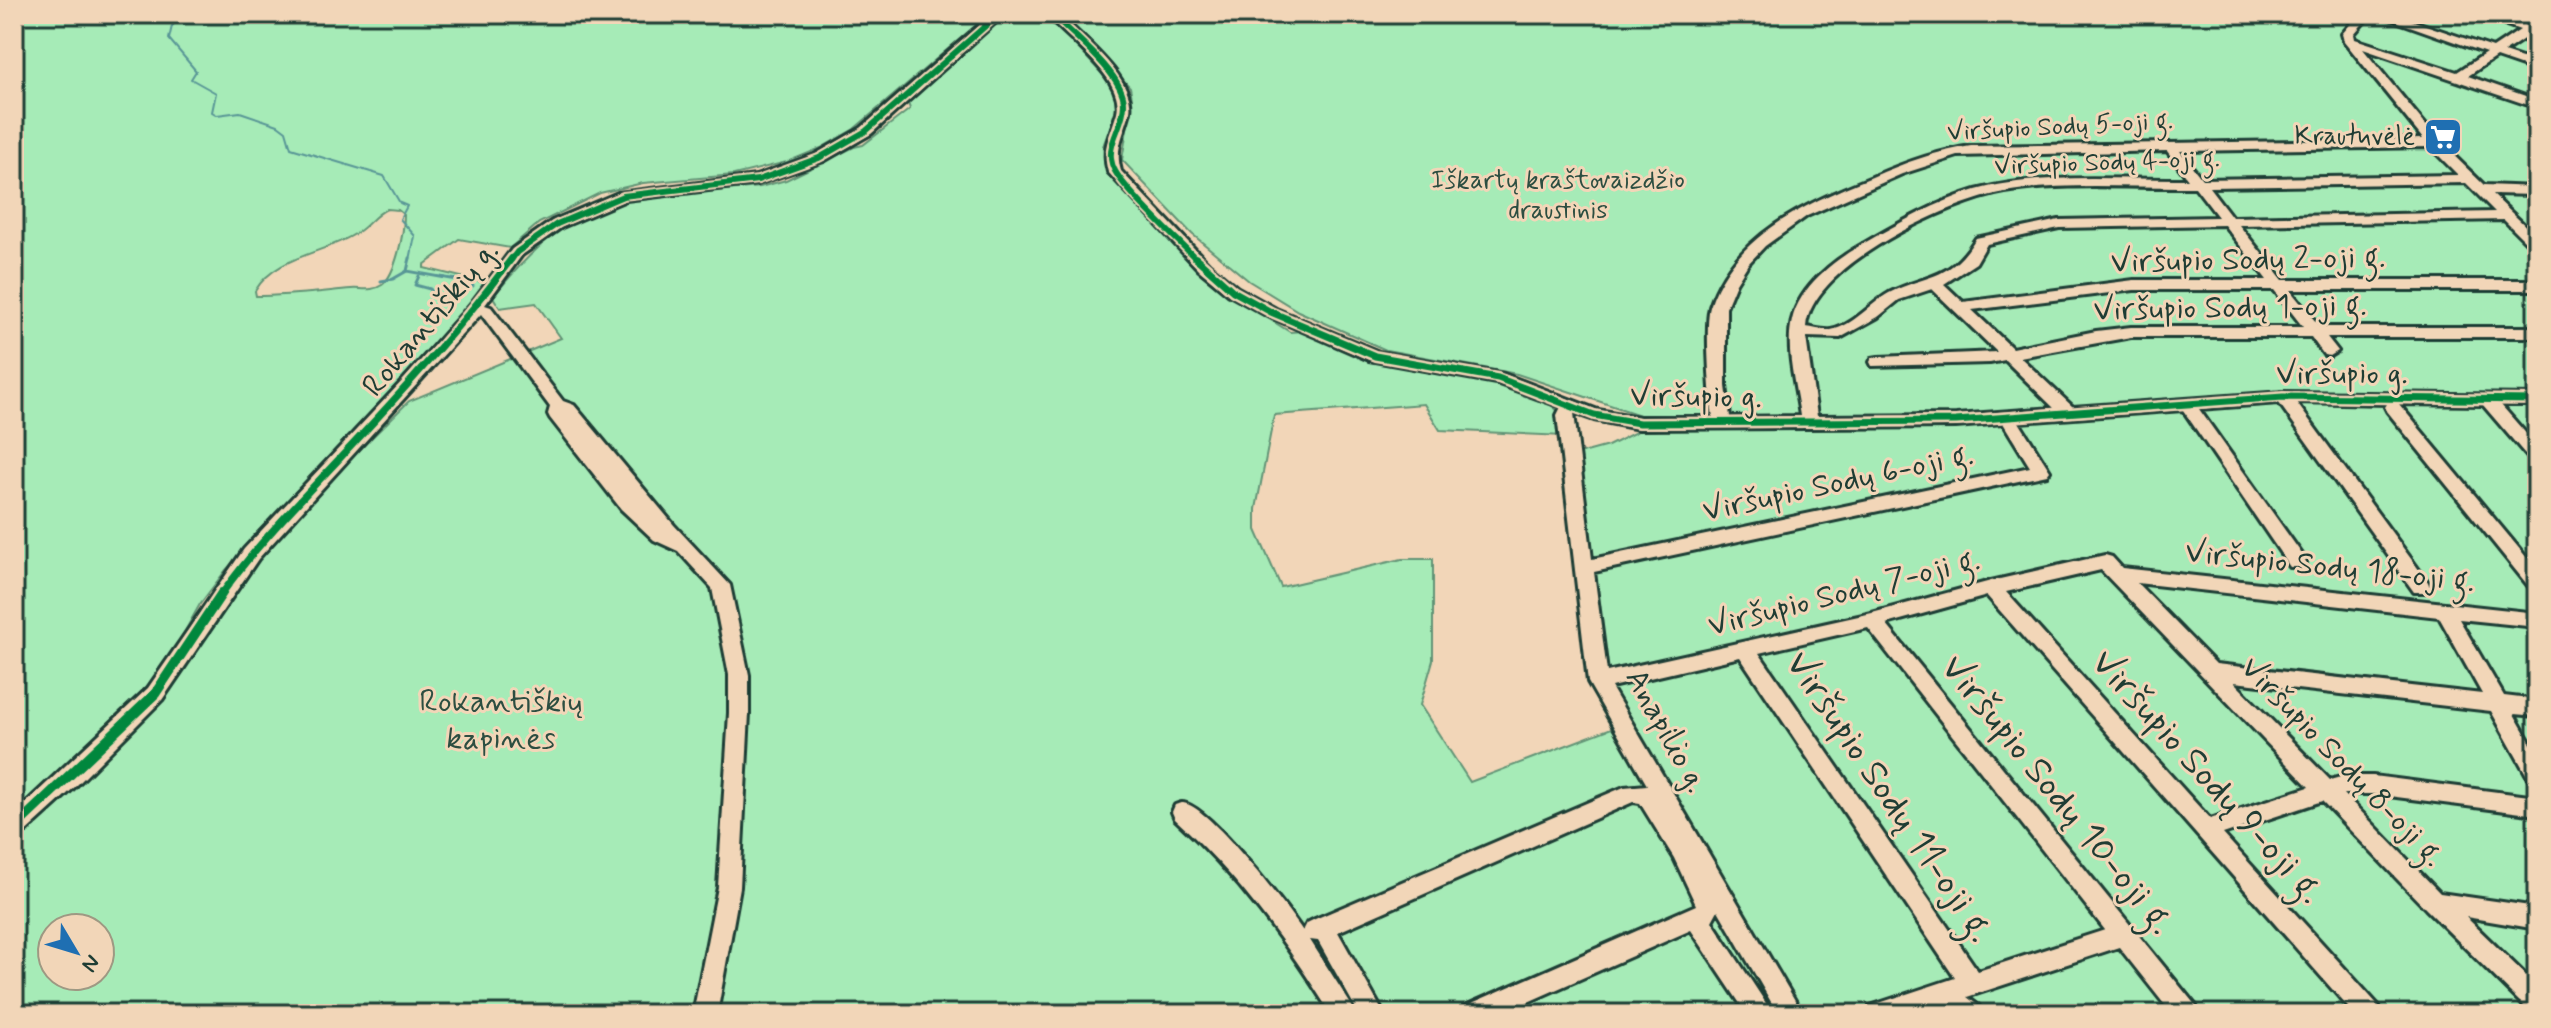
<svg xmlns="http://www.w3.org/2000/svg" width="2551" height="1028" viewBox="0 0 2551 1028" font-family="Mynerve,sans-serif">
<rect width="100%" height="100%" fill="#f2d6b8"/>
<filter id="ink" filterUnits="userSpaceOnUse"><feTurbulence type="fractalNoise" baseFrequency=".0125" numOctaves="2"/><feDisplacementMap in="SourceGraphic" scale="16" xChannelSelector="R" yChannelSelector="G"/><feConvolveMatrix kernelMatrix="1 2 1 2 8 2 1 2 1" color-interpolation-filters="sRGB"/></filter>
<g filter="url(#ink)">
<g fill="#a6ebb7" stroke="#629476" stroke-width="2" fill-rule="evenodd">
<path d="M14,14H989L854,129L821,148L787,162L734,175L643,183L600,193L539,223L510,248L459,239L424,265V268L486,283L388,396L226,570L200,604L166,665L132,703L14,814ZM387,209L398,210L404,215C404,233 396,274 382,285C372,292 361,288 351,289C319,292 288,296 256,296L255,291C276,255 326,254 358,232C369,225 375,214 387,209Z"/>
<path d="M1005,14H1047L1112,85L1119,104L1103,146L1107,173L1221,289L1290,332L1303,331L1370,359L1500,381L1543,398L1558,411L1564,436L1440,430L1424,404L1274,415L1256,509V530L1281,587L1402,559H1433V660L1420,705L1470,782L1617,726L1591,678L1575,455L1608,446L1640,430V415L1517,374L1386,350L1298,311L1249,281L1192,234L1122,160L1132,98L1130,87L1059,14H2537V1014H14V837L55,802L272,536L409,401L561,338L536,303L500,308L493,297C535,245 567,215 633,198L760,187L786,180L854,147L863,145L910,109L908,103ZM52,928H100V976H52Z"/>
</g>
<g fill="none" stroke-linecap="round" stroke-linejoin="round">
<path stroke="#599696" stroke-width="2" d="M183,14L172,26L169,39L196,71L191,79L216,93L212,112L217,115L240,112L278,125L286,131L291,148L384,176L400,203L407,206L400,219L415,236L410,260"/>
<g stroke="#599696" stroke-width="3">
<path d="M410,258L407,271L457,280L473,286"/>
<path d="M419,276L415,285L430,289L435,295H449L456,300"/>
<path d="M381,281L393,279L407,271"/>
</g>
<defs>
<g id="minor">
<path d="M992,14H1005L871,134L824,161L758,184L626,200L562,227L522,255L485,305L491,307L563,401L574,405L674,525L730,585L749,675V713L740,887L717,1014H693L718,887L729,713V675L712,588L678,551L654,540L621,509L550,418L548,414L550,407L481,314L258,559L162,700L77,785L22,835L14,838V814L148,688L244,549L405,378L470,305L512,249L552,221L618,193L756,176L814,155L861,128Z"/>
<path d="M1046,14H1059C1079,35 1136,79 1130,111C1125,133 1114,148 1121,171L1209,264L1238,288L1276,309L1379,352L1504,374L1598,410L1639,417H1713C1710,397 1705,324 1710,307C1733,235 1807,203 1872,177C1904,163 1936,151 1971,146L2423,139L2344,41L2342,34L2359,14H2371L2354,34L2355,39L2457,72L2486,53L2376,14H2393L2493,48L2520,30L2476,14H2494L2528,25L2537,20V34H2531L2504,52L2537,63V71L2496,57L2468,76L2537,100V108L2363,49L2438,140L2484,185L2537,187V195L2492,194L2537,237V249L2532,248L2504,220L2239,225L2283,280H2537V290H2290L2320,327H2537V337H2327L2338,351L2330,356L2324,355L2311,337H2131L2020,357L2073,407L2283,392L2537,395V405H2501L2537,446V463L2531,461L2483,405L2399,404L2537,570V590L2530,588L2387,411L2385,407L2387,404L2296,402L2428,582L2430,587L2428,592H2414L2279,403L2199,409L2304,557L2306,562L2304,567H2290L2183,410L2019,422L2050,471L2047,475L1594,572L1607,672L1872,613L1991,581L2105,555L2112,557L2122,568L2537,613V627L2459,619L2504,696L2537,700V716L2514,714L2537,754V782L2529,779L2491,711L2234,682L2330,780L2344,776H2373L2537,797V815L2373,794H2344L2440,893L2537,907V929L2466,917L2537,986V1014L2528,1010L2426,909L2322,801L2223,834L2379,1006L2382,1014H2354L1987,596L1886,624L2196,1006L2199,1014H2172L2119,947L1967,997L1979,1006L1982,1014H1951L1941,1005L1915,1014H1867L1870,1006L1955,978L1740,657L1611,687L1803,1014H1778L1718,910L1712,921L1773,1014H1747L1691,930L1501,1014H1462L1465,1006L1696,905L1674,858L1640,803L1633,802L1338,932L1384,1014H1359L1318,941L1310,940L1357,1014H1331C1286,942 1238,876 1175,819L1172,812L1175,805C1181,803 1181,802 1187,804C1214,813 1285,905 1303,931L1307,923L1315,919L1624,787L1647,785L1588,682L1557,415L1561,407L1496,383L1369,360L1266,315L1228,294L1199,270L1108,172C1101,148 1111,134 1117,112C1125,78 1066,38 1046,14ZM2430,147L2458,175L2202,179L2180,151ZM2167,151L2188,179C2121,180 2041,172 1976,190C1936,202 1901,222 1866,242C1837,258 1800,285 1792,320C1785,350 1796,386 1800,416L1730,417L1726,386V307L1736,283L1748,264L1765,246L1807,216L1902,174L1958,156ZM2466,183L2495,212L2232,217L2209,187ZM2195,187L2218,217L2059,220L1976,238C1949,282 1929,273 1889,293C1871,303 1853,326 1831,330C1824,331 1814,328 1806,327C1811,265 1951,201 2005,192C2063,182 2135,188 2195,187ZM2224,225L2267,280H2134L1963,302L1944,284L1976,263L1987,244L2059,228ZM1932,289L1997,352L1878,357L1872,358L1870,362L1872,366L1990,363L2005,360L2054,408L1956,415L1817,416L1806,337L1840,338L1878,317L1899,300ZM2134,290H2274L2303,327H2131L2096,331L2012,348L1972,310ZM1574,413L1594,420L1639,429L1956,427L2003,423L2030,467L1592,559ZM2101,570L2309,787L2210,819L2006,592ZM2137,583L2439,617L2482,694L2216,664ZM1868,628L2105,930L1978,971L1759,653Z"/>
</g>
</defs>
<use href="#minor" stroke="#1f3d34" stroke-width="6"/>
<use href="#minor" fill="#f2d6b8" fill-rule="evenodd"/>
<defs>
<g id="cycleway-far2">
<path d="M1052,14C1071,33 1125,76 1124,104C1124,127 1103,146 1114,169C1123,189 1179,241 1197,260"/>
<path d="M511,260L517,252L557,224L623,196L758,180L819,158L866,131L999,14"/>
</g>
<g id="cycleway-far1">
<path d="M1196,258L1233,291L1271,312L1375,356L1498,378L1594,415L1639,423L1956,421L2283,397L2537,400"/>
<path d="M221,595C256,545 299,502 341,457C401,393 460,328 512,258"/>
</g>
<path id="cycleway" d="M14,828L155,694L222,593"/>
</defs>
<use href="#cycleway-far2" stroke="#f2d6b8" stroke-width="10"/>
<use href="#cycleway-far1" stroke="#f2d6b8" stroke-width="12"/>
<use href="#cycleway" stroke="#f2d6b8" stroke-width="15"/>
<use href="#cycleway-far2" stroke="#00873e" stroke-width="6"/>
<use href="#cycleway-far1" stroke="#00873e" stroke-width="7"/>
<use href="#cycleway" stroke="#00873e" stroke-width="10"/>
</g>
</g>
<defs>
<symbol id="supermarket-square" viewBox="-11 -11 22 22"><rect x="-9" y="-9" width="18" height="18" rx="4" fill="#1f6fb2" stroke="#f2d6b8"/><path d="M-6-5.5h2.5l.6 2H6L4.5 2H-2.5L-4.4-4H-6ZM-1.5 3.2a1.3 1.3 0 1 0 .1 0ZM3 3.2a1.3 1.3 0 1 0 .1 0Z" fill="#fff"/></symbol>
</defs>
<g fill-rule="evenodd">
<use href="#supermarket-square" x="2421" y="115" width="44" height="44"/>
</g>
<g text-anchor="middle" dominant-baseline="central" stroke-width="6" stroke-linejoin="round" paint-order="stroke">
<g font-size="26" fill="#1f3d34" stroke="#f2d6b8">
<text transform="translate(2060 127) rotate(-3)">Viršupio Sodų 5-oji g.</text>
<text transform="translate(2107 163) rotate(-2)">Viršupio Sodų 4-oji g.</text>
</g>
<g font-size="26" fill="#1f3d34" stroke="#f2d6b8" text-anchor="end">
<text x="2415" y="137">Krautuvėlė</text>
</g>
<g font-size="26" fill="#2c4e41" stroke="#f2d6b8">
<text x="1558" y="181">Iškartų kraštovaizdžio<tspan x="1558" dy="30">draustinis</tspan></text>
</g>
<g font-size="32" fill="#1f3d34" stroke="#f2d6b8">
<text transform="translate(2248 260) rotate(-1)">Viršupio Sodų 2-oji g.</text>
<text transform="translate(2230 308) rotate(-1)">Viršupio Sodų 1-oji g.</text>
<text transform="translate(431 319) rotate(-50)">Rokantiškių g.</text>
<text x="2342" y="374">Viršupio g.</text>
<text transform="translate(1696 397) rotate(1)">Viršupio g.</text>
<text transform="translate(1838 483) rotate(-12)">Viršupio Sodų 6-oji g.</text>
<text transform="translate(2330 567) rotate(6)">Viršupio Sodų 18-oji g.</text>
<text transform="translate(1844 593) rotate(-14)">Viršupio Sodų 7-oji g.</text>
<text transform="translate(1666 731) rotate(61)">Anapilio g.</text>
<text transform="translate(2342 762) rotate(46)">Viršupio Sodų 8-oji g.</text>
</g>
<g font-size="32" fill="#2c4e41" stroke="#f2d6b8">
<text x="501" y="702">Rokantiškių<tspan x="501" dy="37">kapinės</tspan></text>
</g>
<g font-size="38" fill="#1f3d34" stroke="#f2d6b8">
<text transform="translate(2207 777) rotate(48)">Viršupio Sodų 9-oji g.</text>
<text transform="translate(2057 795) rotate(51)">Viršupio Sodų 10-oji g.</text>
<text transform="translate(1889 797) rotate(56)">Viršupio Sodų 11-oji g.</text>
</g>
</g>
<rect width="2551" height="1028" fill="none" stroke="#f2d6b8" stroke-width="48"/>
<rect x="24" y="24" width="2503" height="980" fill="none" stroke="#1f3d34" stroke-width="3" filter="url(#ink)"/>
<g transform="translate(76 952) rotate(128)"><circle r="38" fill="#f2d6b8" stroke="#9e9983" stroke-width="2"/>
<path d="M0-6L14 30L0 20L-14 30Z" fill="#1f6fb2"/>
<text y="-12" font-size="22" font-weight="bold" text-anchor="middle" fill="#1f3d34">N</text>
</g>
</svg>
